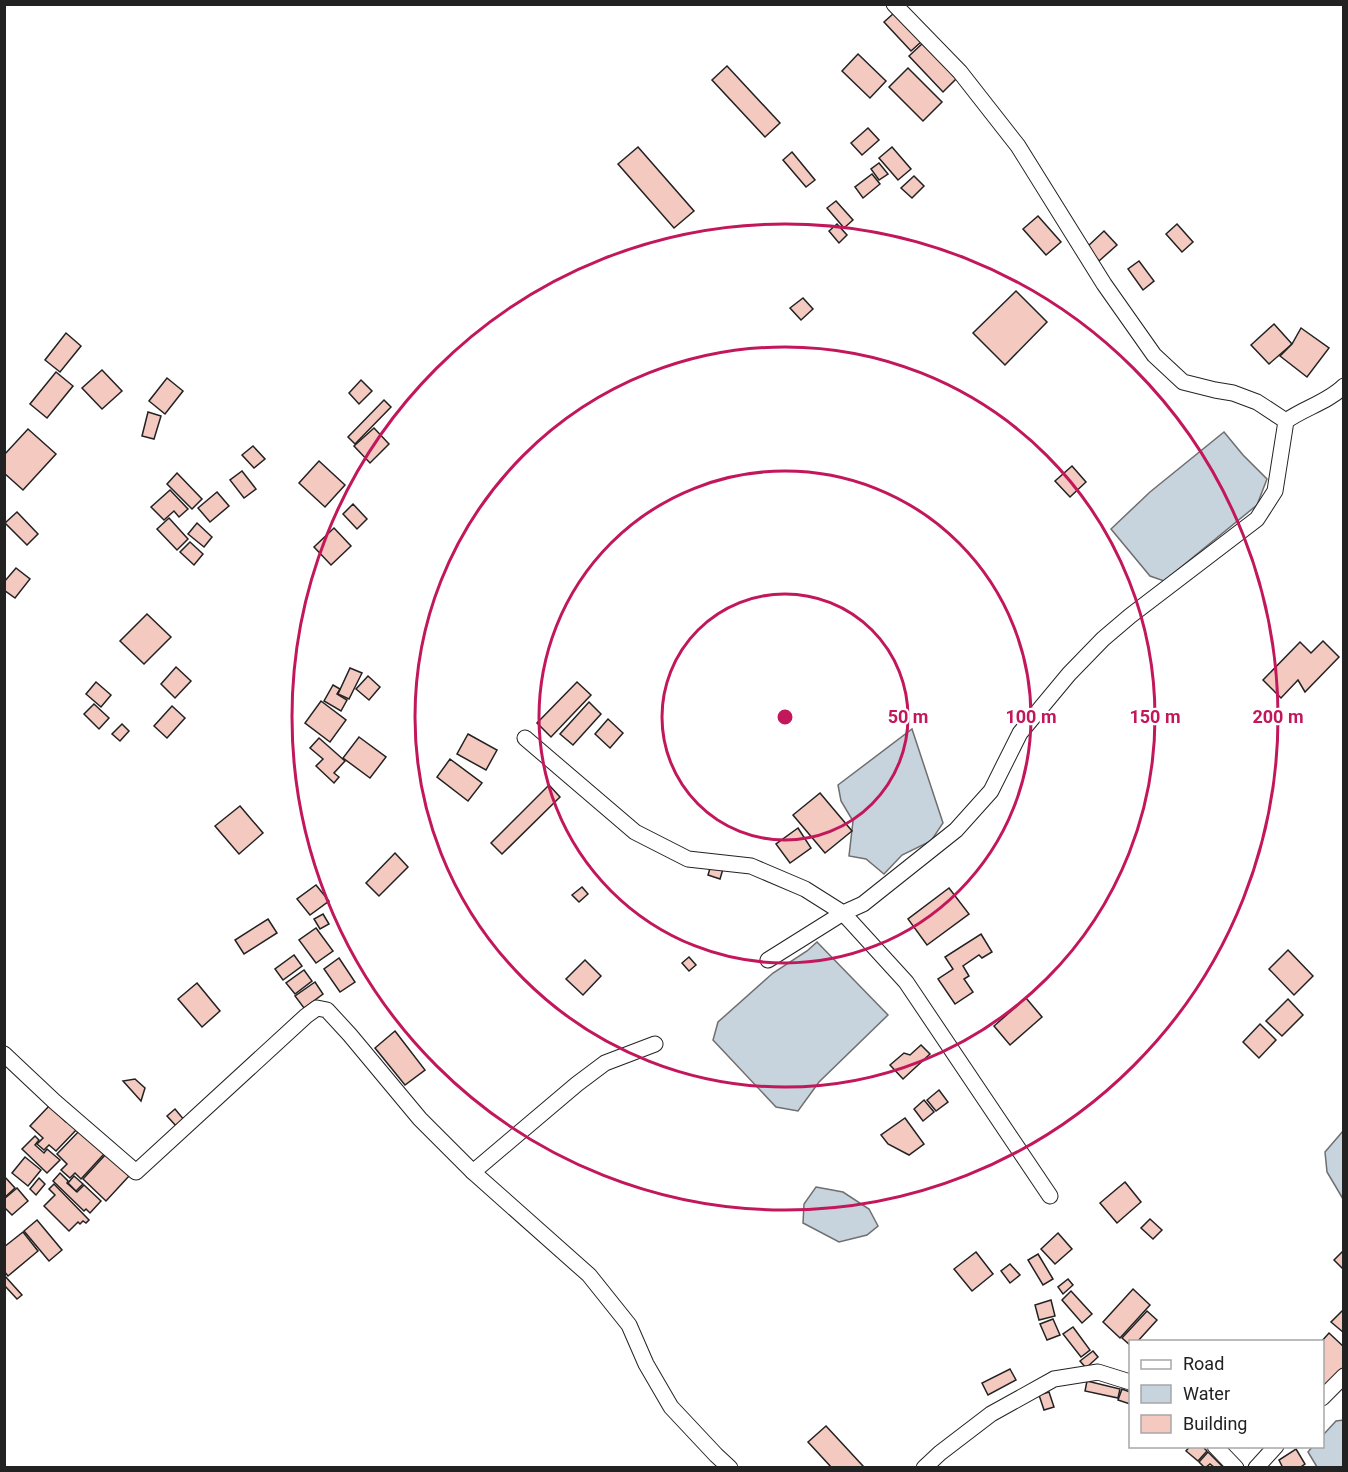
<svg xmlns="http://www.w3.org/2000/svg" width="1348" height="1472" viewBox="0 0 1348 1472" font-family="Roboto,sans-serif">
<rect width="100%" height="100%" fill="#fff"/>
<g fill="#c7d3dd" stroke="#6f6f6f" stroke-width="1.5">
<path d="M1224,432L1243,455L1267,479L1257,505L1164,581L1150,576L1111,529L1150,492Z"/>
<path d="M912,729L943,823L931,841L902,855L884,874L866,859L849,856L853,821L841,801L838,785Z"/>
<path d="M817,942L888,1015L819,1082L798,1111L776,1107L713,1040L718,1022L773,973L807,951Z"/>
<path d="M1343,1131V1199L1327,1172L1325,1152Z"/>
<path d="M816,1187L843,1192L869,1209L878,1226L867,1235L839,1242L803,1223L804,1204Z"/>
<path d="M1343,1420V1467H1317L1308,1452L1312,1447L1322,1446L1323,1435L1336,1421Z"/>
</g>
<g fill="#f3c9c0" stroke="#222" stroke-width="1.5">
<path d="M894,13L921,42L911,51L884,22Z"/>
<path d="M924,42L957,78L943,92L909,56Z"/>
<path d="M858,54L886,81L870,98L842,71Z"/>
<path d="M727,66L780,123L765,137L712,80Z"/>
<path d="M908,68L942,102L923,121L889,87Z"/>
<path d="M868,128L879,140L862,155L851,143Z"/>
<path d="M638,147L694,211L674,228L618,164Z"/>
<path d="M892,147L911,169L898,180L879,158Z"/>
<path d="M792,152L815,180L806,187L783,160Z"/>
<path d="M879,163L888,174L879,180L871,169Z"/>
<path d="M872,174L880,184L863,198L855,187Z"/>
<path d="M914,176L924,186L912,198L901,188Z"/>
<path d="M836,201L853,220L844,228L827,208Z"/>
<path d="M1038,216L1061,242L1046,255L1023,229Z"/>
<path d="M837,224L847,235L839,243L829,231Z"/>
<path d="M1177,224L1193,242L1182,252L1166,234Z"/>
<path d="M1104,231L1117,245L1099,261L1087,247Z"/>
<path d="M1139,261L1154,281L1143,290L1128,269Z"/>
<path d="M1016,291L1047,322L1005,365L973,333Z"/>
<path d="M803,298L813,309L801,320L790,308Z"/>
<path d="M1274,324L1292,344L1269,364L1251,345Z"/>
<path d="M1301,328L1329,348L1307,377L1280,356L1292,344Z"/>
<path d="M66,333L81,346L60,372L45,360Z"/>
<path d="M102,370L122,391L102,409L82,388Z"/>
<path d="M56,372L73,386L47,418L30,404Z"/>
<path d="M167,378L183,391L165,414L149,401Z"/>
<path d="M361,380L372,391L359,404L349,393Z"/>
<path d="M384,400L391,407L355,444L348,437Z"/>
<path d="M148,412L161,416L154,439L142,436Z"/>
<path d="M374,428L389,444L370,463L354,446Z"/>
<path d="M28,429L56,454L23,490L4,473V455Z"/>
<path d="M253,446L265,459L254,468L242,455Z"/>
<path d="M319,461L345,485L325,507L299,483Z"/>
<path d="M1072,466L1086,482L1070,497L1055,481Z"/>
<path d="M242,471L256,489L244,498L230,480Z"/>
<path d="M177,473L202,499L192,509L167,484Z"/>
<path d="M170,490L188,509L179,517L174,511L164,520L151,507Z"/>
<path d="M217,492L229,506L210,522L198,508Z"/>
<path d="M353,504L367,519L357,529L343,514Z"/>
<path d="M17,512L38,534L27,545L5,523Z"/>
<path d="M169,518L188,539L177,550L157,529Z"/>
<path d="M197,523L212,537L204,547L188,534Z"/>
<path d="M334,528L351,546L331,565L314,547Z"/>
<path d="M190,542L203,554L194,565L180,552Z"/>
<path d="M16,568L30,579L15,598L4,590V582Z"/>
<path d="M147,614L171,637L144,664L120,641Z"/>
<path d="M1323,641L1339,657L1305,692L1298,680L1281,698L1263,680L1300,642L1311,653Z"/>
<path d="M176,667L191,681L175,698L161,684Z"/>
<path d="M350,668L362,673L349,699L338,694Z"/>
<path d="M368,676L380,687L369,700L356,689Z"/>
<path d="M96,682L111,695L101,707L86,694Z"/>
<path d="M577,682L591,695L551,737L537,723Z"/>
<path d="M333,685L340,689L337,694L347,700L341,711L324,701Z"/>
<path d="M321,701L346,720L330,742L305,723Z"/>
<path d="M589,702L601,714L573,745L560,734Z"/>
<path d="M94,704L109,718L99,729L84,714Z"/>
<path d="M172,706L185,718L167,738L154,726Z"/>
<path d="M608,719L623,733L610,748L595,734Z"/>
<path d="M122,724L129,731L120,741L112,734Z"/>
<path d="M468,734L497,750L486,770L457,754Z"/>
<path d="M359,737L386,757L370,778L343,758Z"/>
<path d="M319,738L345,761L334,773L339,777L334,783L316,766L323,759L310,748Z"/>
<path d="M450,759L482,783L468,801L437,777Z"/>
<path d="M549,785L560,797L502,854L491,843Z"/>
<path d="M820,793L852,831L825,853L793,815Z"/>
<path d="M240,806L263,833L239,854L215,826Z"/>
<path d="M798,828L811,848L790,863L776,844Z"/>
<path d="M395,853L408,867L379,896L366,883Z"/>
<path d="M711,865L723,869L720,879L708,875Z"/>
<path d="M316,885L329,901L310,915L297,899Z"/>
<path d="M582,887L588,894L579,902L572,895Z"/>
<path d="M949,888L969,914L927,945L908,919Z"/>
<path d="M323,914L329,924L320,929L314,919Z"/>
<path d="M268,919L277,933L244,954L235,940Z"/>
<path d="M316,928L333,951L316,963L299,940Z"/>
<path d="M981,934L992,952L982,958L979,955L963,966L969,976L964,979L973,992L955,1004L938,979L953,969L945,957Z"/>
<path d="M1288,950L1313,976L1294,995L1269,969Z"/>
<path d="M294,955L302,966L283,980L275,969Z"/>
<path d="M689,957L696,965L689,971L682,963Z"/>
<path d="M339,958L355,982L340,992L324,969Z"/>
<path d="M585,960L601,976L583,995L566,979Z"/>
<path d="M304,970L312,981L295,994L286,983Z"/>
<path d="M315,982L323,994L304,1008L295,996Z"/>
<path d="M197,983L220,1011L202,1027L178,999Z"/>
<path d="M1026,998L1042,1017L1010,1045L994,1026Z"/>
<path d="M1288,999L1303,1015L1282,1036L1266,1021Z"/>
<path d="M1260,1024L1276,1040L1259,1058L1243,1042Z"/>
<path d="M395,1031L425,1070L405,1085L375,1048Z"/>
<path d="M921,1045L930,1054L903,1079L890,1065L904,1053L910,1055Z"/>
<path d="M135,1079L145,1088L141,1101L123,1081Z"/>
<path d="M939,1090L948,1102L936,1111L927,1100Z"/>
<path d="M924,1100L934,1112L923,1121L914,1109Z"/>
<path d="M49,1106L66,1122L69,1119L78,1128L56,1151L49,1145L44,1150L37,1144L43,1138L30,1126Z"/>
<path d="M175,1109L185,1121L177,1127L167,1116Z"/>
<path d="M905,1118L924,1144L909,1155L888,1144L881,1135Z"/>
<path d="M80,1130L104,1154L81,1179L75,1173L70,1178L61,1170L67,1164L57,1154Z"/>
<path d="M35,1136L39,1140L35,1145L44,1153L47,1149L60,1160L47,1173L22,1149Z"/>
<path d="M106,1154L129,1176L106,1201L83,1179Z"/>
<path d="M25,1157L41,1170L28,1186L12,1173Z"/>
<path d="M60,1173L68,1181L67,1183L77,1192L84,1185L101,1201L90,1213L86,1209L84,1211L53,1181Z"/>
<path d="M4,1176L15,1188L4,1198Z"/>
<path d="M74,1176L83,1184L76,1191L68,1183Z"/>
<path d="M39,1178L45,1184L36,1195L30,1189Z"/>
<path d="M1125,1182L1141,1202L1117,1223L1100,1203Z"/>
<path d="M54,1184L89,1220L86,1223L83,1221L80,1224L78,1222L69,1231L44,1206L55,1195L49,1189Z"/>
<path d="M17,1188L28,1201L12,1215L4,1207V1199Z"/>
<path d="M1150,1219L1162,1230L1153,1239L1141,1228Z"/>
<path d="M37,1220L62,1250L49,1261L24,1231Z"/>
<path d="M23,1232L38,1251L8,1276L4,1271V1247Z"/>
<path d="M1058,1233L1072,1249L1055,1264L1041,1249Z"/>
<path d="M1344,1250V1270L1334,1260Z"/>
<path d="M976,1252L993,1274L972,1291L954,1269Z"/>
<path d="M1038,1254L1053,1279L1043,1285L1028,1260Z"/>
<path d="M1010,1264L1020,1275L1010,1283L1001,1271Z"/>
<path d="M4,1275L22,1295L17,1299L4,1285Z"/>
<path d="M1068,1279L1073,1285L1063,1294L1058,1287Z"/>
<path d="M1133,1289L1150,1305L1120,1338L1103,1322Z"/>
<path d="M1071,1291L1092,1314L1082,1323L1062,1300Z"/>
<path d="M1051,1300L1055,1316L1039,1320L1035,1305Z"/>
<path d="M1344,1309V1333L1331,1322Z"/>
<path d="M1147,1311L1157,1320L1137,1342H1130V1345L1122,1338Z"/>
<path d="M1053,1319L1060,1335L1047,1340L1040,1324Z"/>
<path d="M1073,1327L1090,1350L1081,1357L1063,1334Z"/>
<path d="M1329,1333L1344,1347V1369L1322,1391V1342H1321Z"/>
<path d="M1093,1351L1098,1357L1086,1368L1080,1361Z"/>
<path d="M1010,1369L1016,1380L988,1395L982,1383Z"/>
<path d="M1087,1381L1120,1389L1118,1398L1085,1391Z"/>
<path d="M1122,1389L1130,1392V1404L1118,1400Z"/>
<path d="M1049,1392L1054,1407L1044,1410L1039,1395Z"/>
<path d="M826,1426L863,1466L861,1468H832L808,1442Z"/>
<path d="M1190,1446H1202L1207,1451L1198,1461L1186,1451Z"/>
<path d="M1296,1449L1305,1464L1299,1468H1283L1279,1460Z"/>
<path d="M1208,1452L1224,1468H1215L1210,1464L1205,1468L1199,1462Z"/>
</g>
<g fill="none" stroke-linecap="round" stroke-linejoin="round">
<defs>
<g id="minor">
<path d="M894,4L960,72L1018,146L1104,284L1154,355L1183,382L1215,390L1233,393L1257,402L1286,421"/>
<path d="M525,738L635,832L688,859L751,866L805,889L843,913L863,904L956,830L991,791L1020,733L1069,674L1103,639L1130,616L1257,519L1275,491L1286,421C1304,408 1328,402 1344,386"/>
<path d="M768,960L843,913L906,982L1050,1196"/>
<path d="M4,1054L55,1102L136,1172L306,1016L317,1008L327,1010L350,1035L420,1119L473,1172L589,1275L629,1325L646,1364L671,1407L716,1455L730,1468"/>
<path d="M473,1172L577,1084L605,1063L655,1044"/>
<path d="M1322,1398L1344,1376"/>
<path d="M1215,1446L1236,1468"/>
<path d="M924,1468L940,1453L991,1414L1054,1379L1098,1372L1130,1382"/>
<path d="M1256,1468L1276,1446"/>
</g>
</defs>
<use href="#minor" stroke="#222" stroke-width="17"/>
<use href="#minor" stroke="#fff" stroke-width="15"/>
</g>
<g fill="none" stroke="#c2185b" stroke-width="3">
<circle cx="785" cy="717" r="123"/>
<circle cx="785" cy="717" r="246"/>
<circle cx="785" cy="717" r="370"/>
<circle cx="785" cy="717" r="493"/>
</g>
<circle cx="785" cy="717" r="9" fill="#c2185b" stroke="#fff" stroke-width="3"/>
<g font-size="18" text-anchor="middle" font-weight="bold" fill="#c2185b" stroke="#fff" stroke-width="4.5" stroke-linejoin="round" paint-order="stroke">
<text x="908" y="723">50 m</text>
<text x="1031" y="723">100 m</text>
<text x="1155" y="723">150 m</text>
<text x="1278" y="723">200 m</text>
</g>
<rect width="1348" height="1472" fill="none" stroke="#222222" stroke-width="12"/>
<rect x="1129" y="1340" width="195" height="108" fill="#ffffff" stroke="#a7a7a7" stroke-width="1.5"/>
<rect x="1141" y="1360" width="30" height="9" fill="#ffffff" stroke="#a7a7a7" stroke-width="1.5"/>
<text x="1183" y="1370" font-size="18" fill="#222222">Road</text>
<rect x="1141" y="1385" width="30" height="18" fill="#c7d3dd" stroke="#a7a7a7" stroke-width="1.5"/>
<text x="1183" y="1400" font-size="18" fill="#222222">Water</text>
<rect x="1141" y="1415" width="30" height="18" fill="#f3c9c0" stroke="#a7a7a7" stroke-width="1.5"/>
<text x="1183" y="1430" font-size="18" fill="#222222">Building</text>
</svg>
